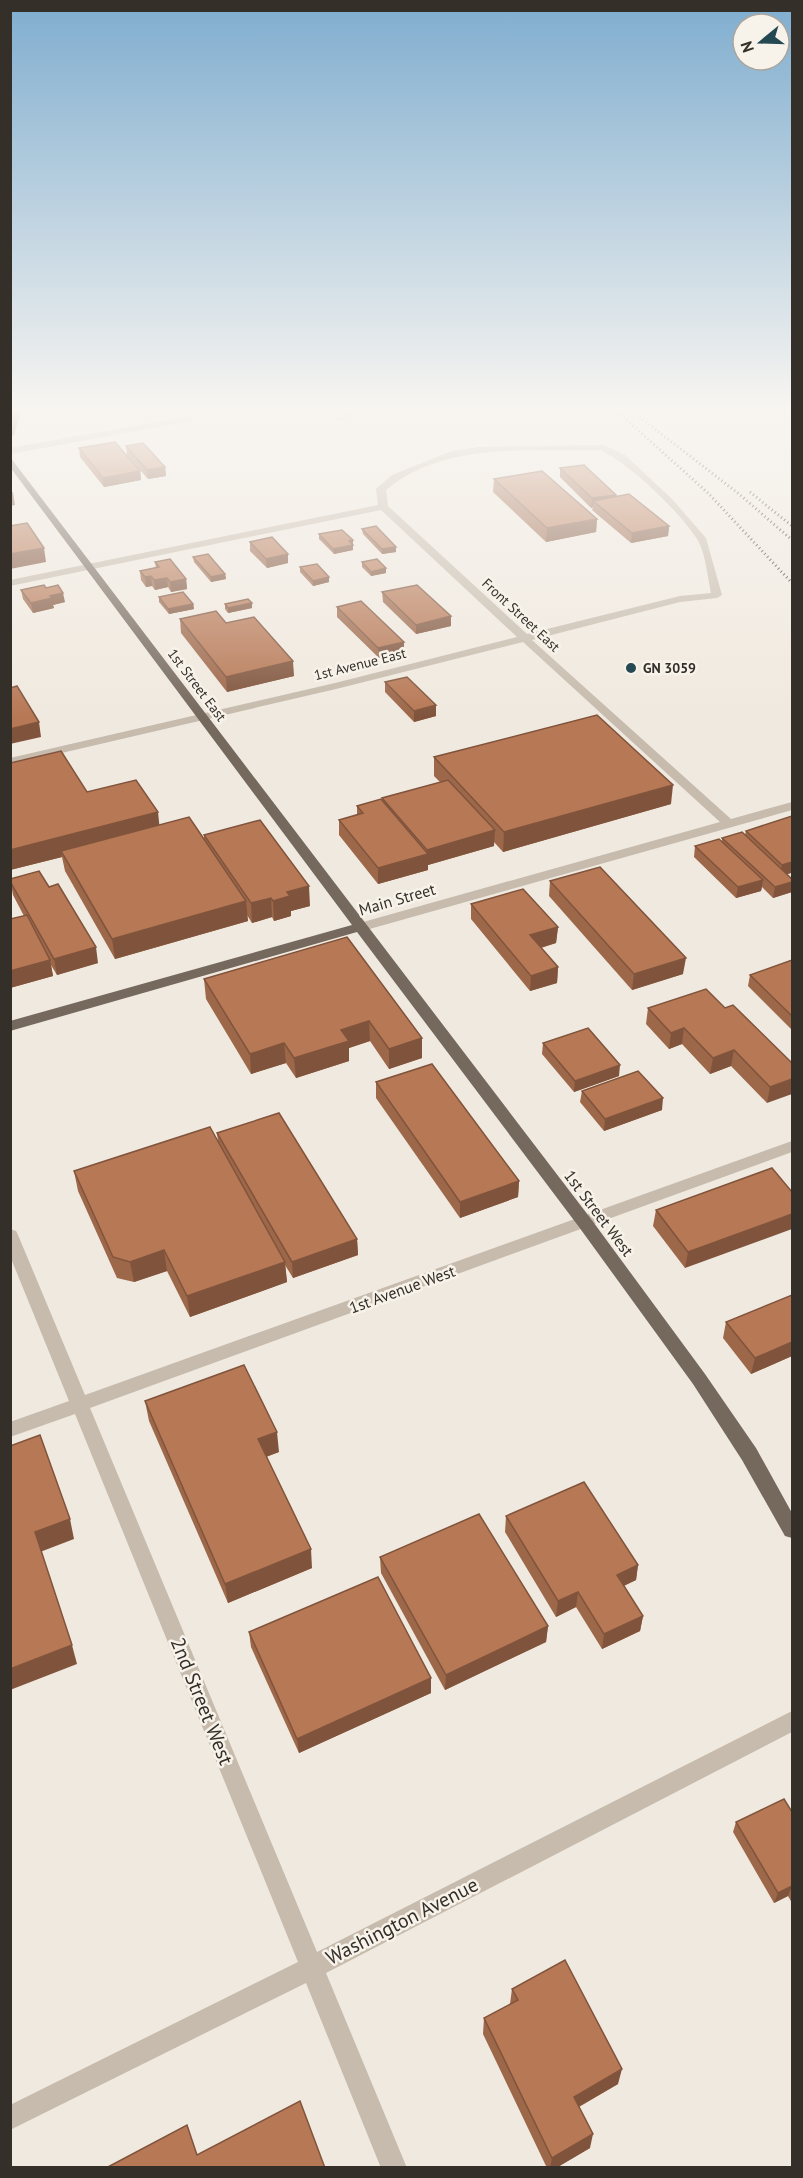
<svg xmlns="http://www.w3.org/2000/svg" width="803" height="2178" viewBox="0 0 803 2178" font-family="'PT Sans',sans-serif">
<rect width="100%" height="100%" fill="#f0e9df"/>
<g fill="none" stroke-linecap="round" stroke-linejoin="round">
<g fill="#c6bbac" fill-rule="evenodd">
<path d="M190,416L194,419L193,421L10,454V448Z"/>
<path d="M604,445L625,455L672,499L706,538L722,595L717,598L680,602L532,640L731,819L792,802V810L366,930H356L354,927L356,924L720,822L523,642L336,689L10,765V758L335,683L517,637L381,510L10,586V580L378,505L376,489L392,475L452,451L479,447ZM600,450C630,464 678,510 697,539C705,551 708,578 711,593L680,596L527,634L388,506L386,490C441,442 531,451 600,450Z"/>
<path d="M792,1141V1152L90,1408L317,1952L792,1711V1732L326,1973L407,2168H381L306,1983L10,2130V2105L298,1962L75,1414L10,1437V1422L69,1401L10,1256V1229L16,1231L18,1235L85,1395Z"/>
</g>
<g fill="#75685d" fill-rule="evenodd">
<path d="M13,412H21L14,435L10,437Z"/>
<path d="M10,457L591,1219L705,1374L756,1448L792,1513V1538L785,1536L742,1460L693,1384L579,1227L357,932L10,1031V1021L352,925L10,467Z"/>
</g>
<g stroke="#352f2a" stroke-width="3" stroke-dasharray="1 3" stroke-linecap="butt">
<path d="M618,412L709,494L792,583"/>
<path d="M633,412L739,494L792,540"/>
<path d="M338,420L356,412"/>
<path d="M750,492L792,526"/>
</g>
</g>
<g fill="#9d6749">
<path d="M126,446L165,467L166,476L148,479L127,455Z"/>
<path d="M79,448L140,471L141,480L104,487L80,457Z"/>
<path d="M560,468L616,497L669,526L668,536L631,543L592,510L593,507L591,508L560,477Z"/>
<path d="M494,479L597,519L596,532L546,542L493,492Z"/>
<path d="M362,529L396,547V552L382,554L363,534Z"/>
<path d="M319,534L353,540V550L334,554L319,539Z"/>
<path d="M250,542L288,554V563L267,568L250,551Z"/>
<path d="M193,557L225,574L226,579L211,582L194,562Z"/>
<path d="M155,562L186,579L187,589L171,592L168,587L155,590L152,586L146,587L141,580L140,571L156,568Z"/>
<path d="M362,562L386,568V573L371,576L362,567Z"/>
<path d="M300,567L329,582L313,586L300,572Z"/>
<path d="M46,588L65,602L53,605L54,608L33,613L23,599L21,590Z"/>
<path d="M382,592L451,616V626L416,634L383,602Z"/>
<path d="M159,597L193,604L194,609L169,614L159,602Z"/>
<path d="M252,603V608L228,613L225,609V604Z"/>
<path d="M337,607L404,652L379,658L337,617Z"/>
<path d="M180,619L226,623L294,676L227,692L181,633Z"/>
<path d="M385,682L436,716L414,722L385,692Z"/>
<path d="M434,757L671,804L503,852L494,842V846L428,865V870L378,884L339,835V820L357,815V806L382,801V798L440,782L434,776Z"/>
<path d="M87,792L159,825L204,839V835L310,906L291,911V916L274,921L272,917L252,923L247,915L248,921L115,959L65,871L62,857L10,870Z"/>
<path d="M792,816V875L791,873L787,874L792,879V892L773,898L762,887L761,891L736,898L694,857L695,846L722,841V838L745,835L746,831Z"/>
<path d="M10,879L98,963L57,975L51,965L53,976L10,988V919L24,916L13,895Z"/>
<path d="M550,881L683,974L632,990L549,896Z"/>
<path d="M471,904L558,927L556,943L541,948L558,967L557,983L530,991L471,919Z"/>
<path d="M347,937L422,1038V1058L389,1069L370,1041L349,1048V1061L296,1078L286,1063L251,1074L206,999L204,979Z"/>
<path d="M792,960V1030L748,986L750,975Z"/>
<path d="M648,1008H725L792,1063L767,1103L731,1066L710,1074L682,1044L669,1049L646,1024Z"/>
<path d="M543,1043L619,1076L574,1092L542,1054Z"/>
<path d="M376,1082L519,1181L518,1197L460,1218L376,1098Z"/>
<path d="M582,1091L662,1110L604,1131L580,1102Z"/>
<path d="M217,1133L357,1239L358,1255L293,1278L285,1265L287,1282L190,1317L167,1271L134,1282L117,1278L78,1191L74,1171L218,1142Z"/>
<path d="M772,1168L685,1268L653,1226L656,1210Z"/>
<path d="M792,1295V1356L751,1374L723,1338L726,1322Z"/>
<path d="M145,1401L279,1452L266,1457L312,1568L228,1603L149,1421Z"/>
<path d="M506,1516L638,1565L636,1580L624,1586L643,1616L640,1631L602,1649L576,1607L556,1617L505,1532Z"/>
<path d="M380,1557L548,1626L546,1642L445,1690L381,1573Z"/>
<path d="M249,1632L431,1678V1693L299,1753L251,1647Z"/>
<path d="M792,1812V1903L788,1896L774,1903L733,1832L736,1822Z"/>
<path d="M512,1989L618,2084L579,2107L590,2148L556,2168H547L483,2034L484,2018L510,2004Z"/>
</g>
<g fill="#80543c">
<path d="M165,467L166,476L148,479L147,470Z"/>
<path d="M140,471L141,480L104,487L103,478Z"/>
<path d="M10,492H13L15,505L10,506Z"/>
<path d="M616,495L615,504L593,501V507L591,508L592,498Z"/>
<path d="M597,519L596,532L546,542L547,528Z"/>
<path d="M669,526L668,536L631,543L632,533Z"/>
<path d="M353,540V550L334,554L333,549Z"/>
<path d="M396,547V552L382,554V549Z"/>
<path d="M44,548L46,562L10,569V554Z"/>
<path d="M288,554V563L267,568L266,559Z"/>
<path d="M386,568V573L371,576V572Z"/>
<path d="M225,574L226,579L211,582V577Z"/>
<path d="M151,576L152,586L146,587L145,577Z"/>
<path d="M329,577V582L313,586V581Z"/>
<path d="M167,578L168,587L155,590L154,580Z"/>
<path d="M186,579L187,589L171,592L170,582Z"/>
<path d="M63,593L65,602L53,605L54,608L33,613L31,603L50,596Z"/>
<path d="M252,603V608L228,613V608Z"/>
<path d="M193,604L194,609L169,614L168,609Z"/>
<path d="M451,616V626L416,634V625Z"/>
<path d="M404,642V652L379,658L378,648Z"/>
<path d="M293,661L294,676L227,692L226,677Z"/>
<path d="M436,705V716L414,722V711Z"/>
<path d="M39,722L41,737L10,744V729Z"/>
<path d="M673,785L671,804L503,852L504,832Z"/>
<path d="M158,812L160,831L61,851L62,857L10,870V850Z"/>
<path d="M495,830L494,846L428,865V870L378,884V868L427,855V850Z"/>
<path d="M792,862L791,873L780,876L782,865Z"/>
<path d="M763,880L761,891L736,898L738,887Z"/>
<path d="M792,882V892L773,898L775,887Z"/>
<path d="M309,886L310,906L291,911V916L274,921L273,901L287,892Z"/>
<path d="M271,898L272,917L252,923L251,903Z"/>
<path d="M246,901L248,921L115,959L112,939Z"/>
<path d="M558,927L556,943L529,951L530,935Z"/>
<path d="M96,947L98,963L57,975L54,959Z"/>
<path d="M686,958L683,974L632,990L634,974Z"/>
<path d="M50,960L53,976L10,988V971Z"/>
<path d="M558,967L557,983L530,991L531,976Z"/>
<path d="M369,1021L370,1041L349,1048V1061L296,1078L294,1058L341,1030Z"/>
<path d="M684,1028L682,1044L669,1049L671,1033Z"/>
<path d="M422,1038V1058L389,1069V1049Z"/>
<path d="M284,1043L286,1063L251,1074L250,1054Z"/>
<path d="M734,1050L731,1066L710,1074L713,1058Z"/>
<path d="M620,1065L619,1076L574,1092L575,1081Z"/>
<path d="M792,1079V1094L767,1103L770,1087Z"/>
<path d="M663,1098L662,1110L604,1131L605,1119Z"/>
<path d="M519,1181L518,1197L460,1218V1202Z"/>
<path d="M792,1214V1229L685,1268L688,1252Z"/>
<path d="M357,1239L358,1255L293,1278L292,1262Z"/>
<path d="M164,1250L167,1271L134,1282L130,1262Z"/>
<path d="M285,1262L287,1282L190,1317L187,1296Z"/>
<path d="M792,1342V1356L751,1374L755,1358Z"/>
<path d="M277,1432L279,1452L260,1459L258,1439Z"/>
<path d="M70,1519L74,1539L40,1552L35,1532Z"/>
<path d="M311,1549L312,1568L228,1603L225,1584Z"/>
<path d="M638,1565L636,1580L614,1590L617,1575Z"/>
<path d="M578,1592L576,1607L556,1617L558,1601Z"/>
<path d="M643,1616L640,1631L602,1649L604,1634Z"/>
<path d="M548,1626L546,1642L445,1690L446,1675Z"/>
<path d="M72,1645L77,1664L10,1690V1669Z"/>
<path d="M431,1678V1693L299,1753L297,1739Z"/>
<path d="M792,1886L788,1896L774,1903L778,1893Z"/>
<path d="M622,2069L618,2084L571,2111L574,2097Z"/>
<path d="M593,2134L590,2148L556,2168H550L552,2158Z"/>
</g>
<g fill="#b77855" stroke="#80543c" stroke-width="1.5">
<path d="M115,442L140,471L103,478L79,448Z"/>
<path d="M143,443L165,467L147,470L126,446Z"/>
<path d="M584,465L616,495L592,498L560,468Z"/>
<path d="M542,471L597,519L547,528L494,479Z"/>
<path d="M629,494L669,526L632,533L593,501Z"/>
<path d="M27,523L44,548L10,554V526Z"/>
<path d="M376,526L396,547L382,549L362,529Z"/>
<path d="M342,530L353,540L349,541L353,545L333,549L319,534Z"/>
<path d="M272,537L288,554L266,559L250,542Z"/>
<path d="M208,554L225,574L211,577L193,557Z"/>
<path d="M170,559L186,579L170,582L167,578L154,580L151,576L145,577L140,571L159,567L155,562Z"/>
<path d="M377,559L386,568L371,572L362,562Z"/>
<path d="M317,564L329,577L313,581L300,567Z"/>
<path d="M44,585L46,588L58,585L63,593L50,596L52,598L31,603L21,590Z"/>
<path d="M417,585L451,616L416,625L382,592Z"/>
<path d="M183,592L193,604L168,609L159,597Z"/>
<path d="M248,599L252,603L228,608L225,604Z"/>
<path d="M361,601L404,642L378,648L337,607Z"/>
<path d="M216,611L226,623L254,617L293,661L226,677L180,619Z"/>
<path d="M407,677L436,705L414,711L385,682Z"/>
<path d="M17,686L39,722L10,729V688Z"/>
<path d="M597,715L673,785L504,832L434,757Z"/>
<path d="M61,751L87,792L136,780L158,812L10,850V763Z"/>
<path d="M448,780L495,830L427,850L382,798Z"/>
<path d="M381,799L428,854L378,868L339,820L363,813L357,806Z"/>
<path d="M792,816V862L782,865L746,831Z"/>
<path d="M189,817L246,901L112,939L61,851Z"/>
<path d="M260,820L309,886L287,892L290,896L273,901L271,898L251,903L204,835Z"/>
<path d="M742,832L792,879V882L775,887L722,838Z"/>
<path d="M719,839L763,880L738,887L695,846Z"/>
<path d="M600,867L686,958L634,974L550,881Z"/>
<path d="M39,871L49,887L58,884L96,947L54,959L10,881V879Z"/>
<path d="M523,889L558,927L530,935L558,967L531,976L471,904Z"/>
<path d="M27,915L50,960L10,971V919Z"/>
<path d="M347,937L422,1038L389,1049L369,1021L341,1030L349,1041L294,1058L284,1043L250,1054L204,979Z"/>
<path d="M792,960V1016L750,975Z"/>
<path d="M706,989L725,1008L733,1005L792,1063V1079L770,1087L734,1050L713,1058L684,1028L671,1033L648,1008Z"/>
<path d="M588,1028L620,1065L575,1081L543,1043Z"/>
<path d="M432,1064L519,1181L460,1202L376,1082Z"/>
<path d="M638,1071L663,1098L605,1119L582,1091Z"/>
<path d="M279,1113L357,1239L292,1262L217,1133Z"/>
<path d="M210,1127L285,1262L187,1296L164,1250L130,1262L113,1257L74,1171Z"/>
<path d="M772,1168L792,1192V1214L688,1252L656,1210Z"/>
<path d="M792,1295V1342L755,1358L726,1322Z"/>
<path d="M244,1365L277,1432L258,1439L311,1549L225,1584L145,1401Z"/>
<path d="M40,1435L70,1519L35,1532L72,1645L10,1669V1446Z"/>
<path d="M584,1482L638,1565L617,1575L643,1616L604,1634L578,1592L558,1601L506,1516Z"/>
<path d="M479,1514L548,1626L446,1675L380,1557Z"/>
<path d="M378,1577L431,1678L297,1739L249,1632Z"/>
<path d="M784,1799L792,1812V1888V1886L778,1893L736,1822Z"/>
<path d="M565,1960L622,2069L574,2097L593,2134L552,2158L484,2018L518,2000L512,1989Z"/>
<path d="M300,2101L325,2168H106L187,2125L197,2155Z"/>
</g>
<linearGradient id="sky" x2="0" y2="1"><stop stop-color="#7fadcf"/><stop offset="0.57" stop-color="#f8f5f1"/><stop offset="1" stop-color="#f8f5f1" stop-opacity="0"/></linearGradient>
<rect width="803" height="717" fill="url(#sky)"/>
<circle fill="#244952" stroke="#f8f3ea" stroke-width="2" cx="631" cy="668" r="6"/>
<g text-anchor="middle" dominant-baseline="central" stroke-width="5" stroke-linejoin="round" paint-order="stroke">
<g font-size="14" fill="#352f2a" stroke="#f8f3ea">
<text transform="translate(521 615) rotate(43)">Front Street East</text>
<text transform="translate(360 664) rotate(-14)">1st Avenue East</text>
<text transform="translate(197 685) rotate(53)">1st Street East</text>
</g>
<g font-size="14" font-weight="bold" fill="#352f2a" stroke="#f8f3ea" text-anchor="start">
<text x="643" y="668">GN 3059</text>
</g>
<g font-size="16" fill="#352f2a" stroke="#f8f3ea">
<text transform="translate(397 899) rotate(-16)">Main Street</text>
<text transform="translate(599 1213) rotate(53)">1st Street West</text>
<text transform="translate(402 1289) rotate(-20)">1st Avenue West</text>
</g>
<g font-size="20" fill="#352f2a" stroke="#f8f3ea">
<text transform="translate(202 1701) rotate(68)">2nd Street West</text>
<text transform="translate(402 1921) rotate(-27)">Washington Avenue</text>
</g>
</g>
<rect width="803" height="2178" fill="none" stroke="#352f2a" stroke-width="24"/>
<g transform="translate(761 42) rotate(251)"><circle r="28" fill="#f8f3ea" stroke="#aaa59d" stroke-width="1.5"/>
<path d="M0-4.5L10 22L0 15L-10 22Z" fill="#244952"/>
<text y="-9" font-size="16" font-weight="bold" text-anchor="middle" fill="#352f2a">N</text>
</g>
</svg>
